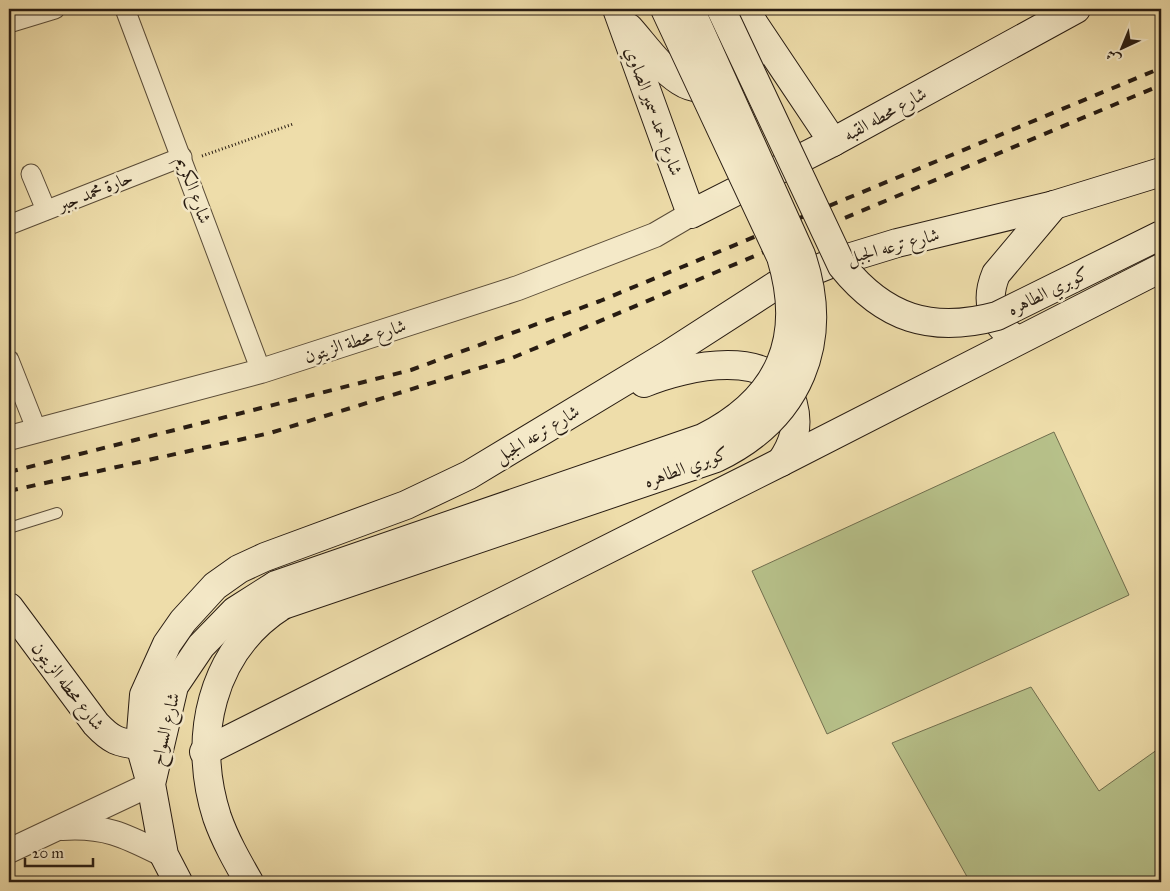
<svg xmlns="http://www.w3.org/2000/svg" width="1170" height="891" viewBox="0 0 1170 891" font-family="'IM FELL Great Primer',Amiri,serif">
<rect width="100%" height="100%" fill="#eda"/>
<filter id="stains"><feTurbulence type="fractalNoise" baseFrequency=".004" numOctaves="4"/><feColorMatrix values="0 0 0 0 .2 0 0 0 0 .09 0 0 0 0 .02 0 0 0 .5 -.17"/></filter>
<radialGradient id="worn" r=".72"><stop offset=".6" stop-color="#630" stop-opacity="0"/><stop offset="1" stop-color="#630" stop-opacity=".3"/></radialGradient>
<g fill="#b7c18a" stroke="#706e4e">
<path d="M1054,432L1129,595L827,734L752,571Z"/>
<path d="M1031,687L1099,791L1161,747V882H970L892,743Z"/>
</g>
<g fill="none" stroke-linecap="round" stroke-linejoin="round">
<defs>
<path id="service" d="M9,528L57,513"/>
<g id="minor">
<path d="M125,9L261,371"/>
<path d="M9,23L55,9"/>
<path d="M31,174L46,210"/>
<path d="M9,225L182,157"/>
<path d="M9,360L37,431"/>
</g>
<g id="tertiary">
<path d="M9,438L261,371L518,288L655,235L691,214"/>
<path d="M62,828C106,825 126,836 164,855"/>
<path d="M9,851L151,784"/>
</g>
<g id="secondary">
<path d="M617,9L691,214L833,142L1076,9"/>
<path d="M752,21L833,142"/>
<path d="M629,28C645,46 660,68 680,81C707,99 746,81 754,50C756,40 754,30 752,20"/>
<path d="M1010,335C990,318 986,298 996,274L1054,205"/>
<path d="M644,383C685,366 776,345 793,404C799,426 794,443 781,462"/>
<path d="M9,607L96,724C111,740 118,743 140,745"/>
<path d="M204,752L781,462L1161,268"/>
<path d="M151,784L140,745L144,695L167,644L183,621L215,586L239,569L265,557L406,505L469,475L668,355L775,286L835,262L897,243L1054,205L1161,172"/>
<path d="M178,882L164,855L151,784L174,686L201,646L235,611L276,585"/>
<path d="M249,882C237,861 225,840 217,817C192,739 210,651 283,605"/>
</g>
</defs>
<use href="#service" stroke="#5a4c38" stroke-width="12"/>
<use href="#minor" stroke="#5a4c38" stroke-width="21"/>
<use href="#tertiary" stroke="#5a4c38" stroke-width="26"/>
<use href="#secondary" stroke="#281c12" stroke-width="30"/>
<path stroke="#281c12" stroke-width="3" stroke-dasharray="1 2.5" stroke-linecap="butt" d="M202,156L293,124"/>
<use href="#service" stroke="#f4e9c8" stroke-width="10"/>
<use href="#minor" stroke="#f4e9c8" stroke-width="19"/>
<use href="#tertiary" stroke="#f4e9c8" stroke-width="24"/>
<use href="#secondary" stroke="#f4e9c8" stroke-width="28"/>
<g stroke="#281c12" stroke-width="4" stroke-dasharray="9 9" stroke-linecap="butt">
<path d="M9,472L411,370L600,301L1161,68"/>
<path d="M9,491L270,433L512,358L1161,85"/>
</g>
<defs>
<g id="secondary-bridge">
<path d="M721,9L842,266C884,318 931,334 997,316L1161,235"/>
<path d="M276,585L703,438C780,399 806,339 781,257L665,9"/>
<path d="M283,605L716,458C799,418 831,342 801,255L690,9"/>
</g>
</defs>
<use href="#secondary-bridge" stroke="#281c12" stroke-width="30" stroke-linecap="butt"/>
<use href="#secondary-bridge" stroke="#f4e9c8" stroke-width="28"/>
</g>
<g text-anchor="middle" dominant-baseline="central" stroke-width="5" stroke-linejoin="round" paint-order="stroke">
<g font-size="18" fill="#281c12" stroke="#f4e9c8">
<text transform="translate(654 111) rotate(70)">شارع احمد سمير الصاوي</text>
<text transform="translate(885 114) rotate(-29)">شارع محطه القبه</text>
<text transform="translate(194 190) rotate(70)">شارع الكريم</text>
<text transform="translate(95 191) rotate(-22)">حارة محمد جبر</text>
<text transform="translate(893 246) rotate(-15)">شارع ترعه الجبل</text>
<text transform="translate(1048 291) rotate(-26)">كوبري الطاهره</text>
<text transform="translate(355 341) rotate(-18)">شارع محطة الزيتون</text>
<text transform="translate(537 434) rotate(-31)">شارع ترعه الجبل</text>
<text transform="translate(686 467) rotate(-20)">كوبري الطاهره</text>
<text transform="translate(68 686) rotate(52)">شارع محطه الزيتون</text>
<text transform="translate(165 729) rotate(-76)">شارع السواح</text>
</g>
</g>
<rect width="1170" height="891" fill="none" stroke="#eda" stroke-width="30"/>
<rect x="10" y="10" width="1150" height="871" fill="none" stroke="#281c12" stroke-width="2.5"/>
<rect x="15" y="15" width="1140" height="861" fill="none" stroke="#281c12"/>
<g transform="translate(1122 48) rotate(224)" stroke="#f4e9c8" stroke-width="4" paint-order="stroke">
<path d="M0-4L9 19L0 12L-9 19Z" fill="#281c12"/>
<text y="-8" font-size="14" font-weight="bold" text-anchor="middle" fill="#281c12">ش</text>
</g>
<path d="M25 858v8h68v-8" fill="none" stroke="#281c12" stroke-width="2.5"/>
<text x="32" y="858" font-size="15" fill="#281c12" stroke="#f4e9c8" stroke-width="4" paint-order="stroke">20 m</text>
<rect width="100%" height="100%" filter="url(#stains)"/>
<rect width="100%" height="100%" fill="url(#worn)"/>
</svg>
